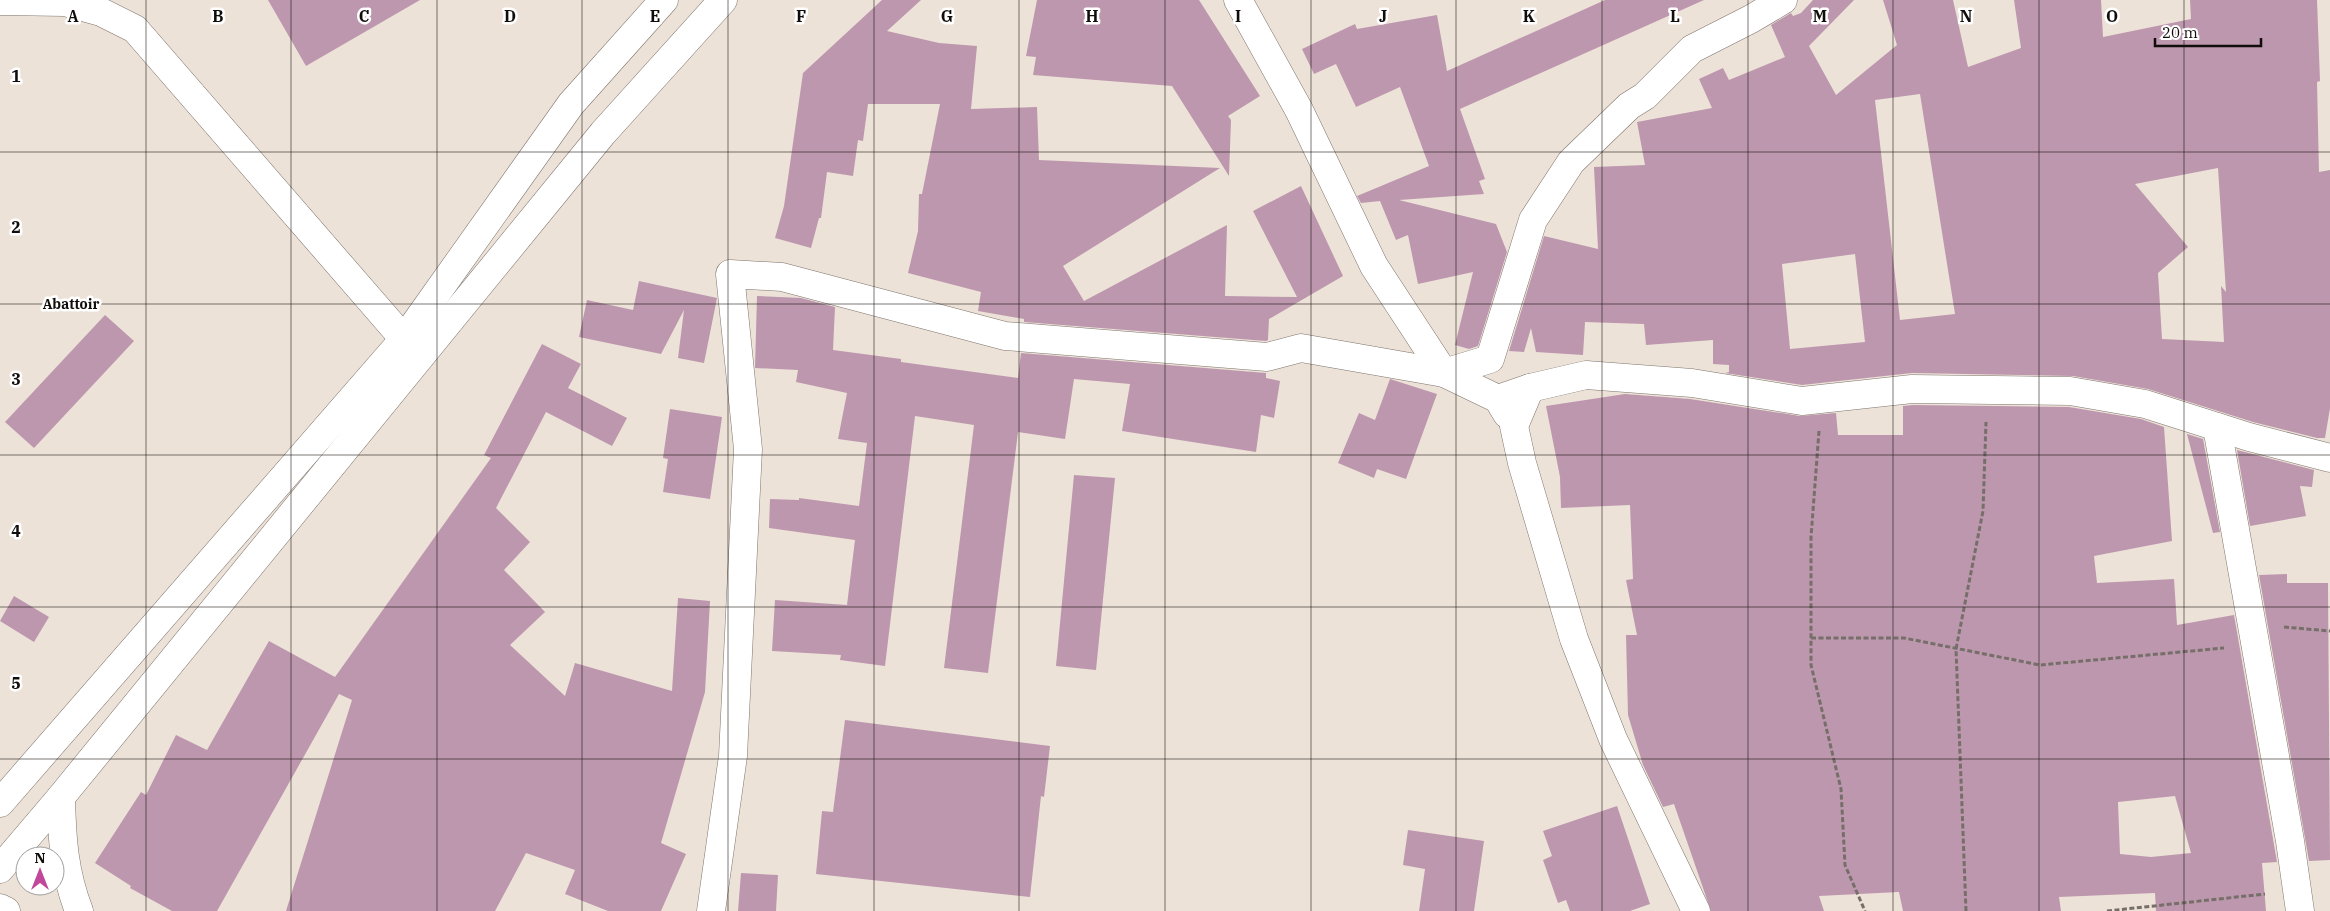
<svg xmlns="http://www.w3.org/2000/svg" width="2330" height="911" viewBox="0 0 2330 911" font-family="'IBM Plex Serif',serif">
<rect width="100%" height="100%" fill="#ede2d8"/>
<g fill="#bd97ae" fill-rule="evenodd">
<path d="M268,0H420L306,66Z"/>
<path d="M882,0H921L887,31L939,43L977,46L971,109L1037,107L1039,160L1220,168L1063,266L1084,301L1227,225L1225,296L1297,297L1253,211L1301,186L1343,276L1269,319L1268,340L1266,341L1024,322V319L978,311L981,292L908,273L918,231L919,194H922L940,104H868L863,141L858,140L853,176L827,172L821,218H819L811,248L775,238L784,206L803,73Z"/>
<path d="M1037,0H1199L1260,96L1228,116L1231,120L1229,176L1172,86L1033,75L1036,57L1026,56Z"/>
<path d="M1605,0H1704L1460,109L1485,179L1479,181L1484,194L1399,200L1496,224L1507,252L1478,346L1469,349L1455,345L1473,272L1418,284L1408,235L1396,240L1380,201L1361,203L1357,196L1429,166L1400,87L1356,107L1336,64L1314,74L1302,49L1355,24L1357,29L1437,15L1447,71Z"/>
<path d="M1813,0H1854L1809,46L1836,95L1897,45L1883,0H1953L1968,67L2021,48L2014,0H2101L2103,37L2191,19L2190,0H2317L2320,81L2317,82L2319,172L2330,170V408L2325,438H2317L2253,422L2148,389L2073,376L1912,373L1802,385L1725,373L1729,372V365L1713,364V340L1646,345L1644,324L1585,322L1583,355L1536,352L1531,328L1524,352L1509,351L1544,236L1598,249L1594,167L1645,165L1637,122L1712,108L1699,79L1723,68L1729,80L1785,57L1771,25L1791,13L1793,16L1801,13ZM1920,94L1955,314L1900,320L1875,100ZM2218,168L2226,292L2221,286L2224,342L2162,339L2158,273L2188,247L2135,184ZM1855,254L1865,342L1790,349L1782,264Z"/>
<path d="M639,281L717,298L704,363L678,358L684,310L661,354L579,337L587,300L633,310Z"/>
<path d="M757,296L801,298L835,307L833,350L901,359V362L1018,378L1021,353L1266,373V378L1280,381L1274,418L1261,415L1256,452L1122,431L1130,384L1074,379L1065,439L1018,432L988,673L944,668L974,425L915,416L885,666L840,660L841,655L772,651L775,600L847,605L855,540L769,528L770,499L799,500V498L859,506L867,443L838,439L847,393L796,382L798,370L755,368Z"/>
<path d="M105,315L134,341L34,448L5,422Z"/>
<path d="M542,344L581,364L568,388L627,418L612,446L546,412L496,508L530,542L504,570L545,612L510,645L565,696L575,663L672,691L678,598L710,601L705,692L661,843L686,854L661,911H608L565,894L575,870L526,853L495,911H286L352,700L339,694L217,911H172L130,888L131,886L95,863L141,792L146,795L176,735L207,750L269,641L335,677L491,458L484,455Z"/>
<path d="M1390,379L1437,394L1406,479L1377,469L1374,478L1338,463L1359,413L1375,420Z"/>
<path d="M1625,394L1690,399L1800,416L1836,413L1838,435H1903V406L1913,405L2069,407L2141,419L2164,427L2172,541L2094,556L2097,583L2174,579L2177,625L2234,615L2277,862L2262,863L2266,911H2156L2155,893L2059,897L2061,911H1903L1899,892L1819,896L1824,911H1711L1674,804L1663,807L1643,765L1628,715L1626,635H1637L1626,580L1633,579L1630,505L1561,508L1560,477L1546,406ZM2175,796L2191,853L2151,857L2120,854L2118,802Z"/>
<path d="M670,409L722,417L710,499L663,492L668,459L663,458Z"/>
<path d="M2187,434L2203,439L2220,532L2213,533Z"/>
<path d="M2237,450L2314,470L2312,487L2300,486L2306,516L2250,526Z"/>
<path d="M1074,475L1115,478L1096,670L1056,666Z"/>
<path d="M2287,574V583H2328L2330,860L2309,861L2259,575Z"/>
<path d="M14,596L49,617L34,642L0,621Z"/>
<path d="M845,720L1050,746L1044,797L1041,796L1030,897L816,874L822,811L833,812Z"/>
<path d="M1617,806L1650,904L1630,911H1570L1566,900L1558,903L1543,860L1552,856L1543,831Z"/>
<path d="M1408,830L1484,841L1474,911H1419L1425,869L1403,865Z"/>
<path d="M741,873L778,875L776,911H738Z"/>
</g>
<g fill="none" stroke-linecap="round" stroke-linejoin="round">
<defs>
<g id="minor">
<path d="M1238,0L1299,110L1374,266L1444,373L1498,399L1507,414"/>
<path d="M0,1L65,2L101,12L135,29L404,339"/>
<path d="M1530,388L1514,426L1522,463L1574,639L1613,739L1696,911"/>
<path d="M1498,399L1530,388L1586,375L1692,383L1802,401L1912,389L2070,391L2145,404L2249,437L2330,458"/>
<path d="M2217,427L2290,841L2300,911"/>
<path d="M711,911L733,756L748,449L730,274L782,277L1005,336L1267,357L1301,348L1444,373L1490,359L1533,220L1571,162L1629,106L1645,96L1692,49L1751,19L1783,0"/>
</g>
<path id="secondary" d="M0,908L6,911"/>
<g id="primary">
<path d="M61,797C62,839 64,872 79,911"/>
<path d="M0,803L404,339L571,104L664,0"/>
<path d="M0,869L61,797L603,133L723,0"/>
</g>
</defs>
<use href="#minor" stroke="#7e746c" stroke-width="29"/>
<use href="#secondary" stroke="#7e746c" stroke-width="29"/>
<use href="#primary" stroke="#7e746c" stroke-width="29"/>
<g stroke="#766f69" stroke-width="3" stroke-dasharray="5 2.5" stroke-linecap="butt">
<path d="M1819,431L1811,537V665L1841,789L1845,865L1865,911"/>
<path d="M2284,627L2330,631"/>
<path d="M1811,638H1904L2040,665L2224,648"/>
<path d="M1966,911L1956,649L1983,511L1986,422"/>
<path d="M2107,911L2265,894"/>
</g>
<use href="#minor" stroke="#fff" stroke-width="28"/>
<use href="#secondary" stroke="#fff" stroke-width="28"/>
<use href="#primary" stroke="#fff" stroke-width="28"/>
</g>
<path fill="none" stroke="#110d0a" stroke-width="1" stroke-opacity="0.55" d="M146,0V911M291,0V911M437,0V911M582,0V911M728,0V911M874,0V911M1019,0V911M1165,0V911M1311,0V911M1456,0V911M1602,0V911M1748,0V911M1893,0V911M2039,0V911M2184,0V911M0,152H2330M0,304H2330M0,455H2330M0,607H2330M0,759H2330"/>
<g text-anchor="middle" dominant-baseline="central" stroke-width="5" stroke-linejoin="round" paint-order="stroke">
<g font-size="14" font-weight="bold" fill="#110d0a" stroke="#fff">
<text x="71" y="304">Abattoir</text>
</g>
</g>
<g font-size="16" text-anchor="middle" font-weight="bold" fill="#110d0a" stroke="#fff" stroke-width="5" stroke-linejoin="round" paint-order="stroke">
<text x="73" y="22">A</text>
<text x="218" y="22">B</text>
<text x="364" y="22">C</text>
<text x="510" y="22">D</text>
<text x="655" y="22">E</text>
<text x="801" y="22">F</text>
<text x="947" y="22">G</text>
<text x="1092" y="22">H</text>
<text x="1238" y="22">I</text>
<text x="1383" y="22">J</text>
<text x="1529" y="22">K</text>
<text x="1675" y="22">L</text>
<text x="1820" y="22">M</text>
<text x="1966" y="22">N</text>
<text x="2112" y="22">O</text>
<text x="16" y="82">1</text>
<text x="16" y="233">2</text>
<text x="16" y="385">3</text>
<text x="16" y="537">4</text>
<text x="16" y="689">5</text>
</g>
<g transform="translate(40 871)"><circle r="24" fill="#ffffff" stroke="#a09e9d"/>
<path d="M0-4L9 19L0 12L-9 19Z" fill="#c0479a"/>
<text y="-8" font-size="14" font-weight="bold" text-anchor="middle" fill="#110d0a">N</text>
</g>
<path d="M2155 38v8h106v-8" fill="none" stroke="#110d0a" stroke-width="2.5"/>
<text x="2162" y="38" font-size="15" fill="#110d0a" stroke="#ffffff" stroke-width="4" paint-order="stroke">20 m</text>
</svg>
